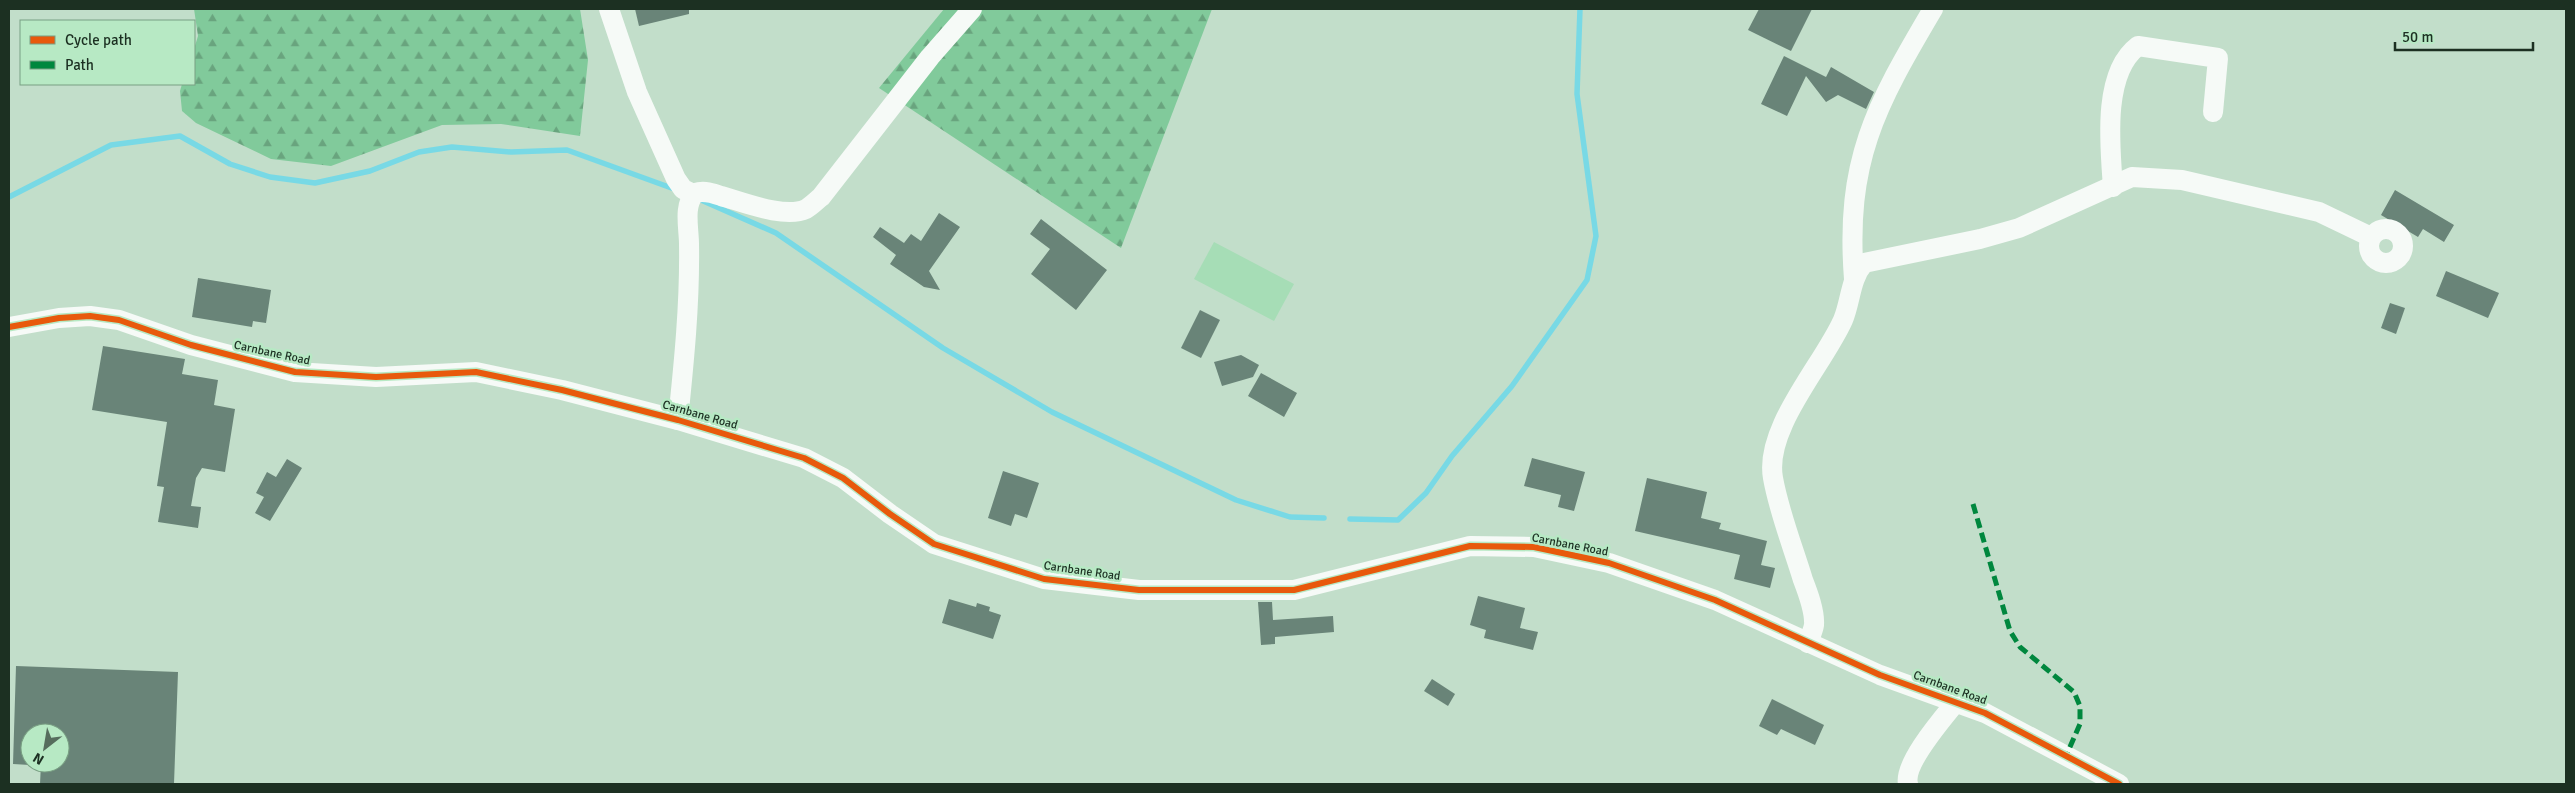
<svg xmlns="http://www.w3.org/2000/svg" width="2575" height="793" viewBox="0 0 2575 793" font-family="Signika,sans-serif">
<defs>
<pattern id="forest-firs" width="22" height="20" patternUnits="userSpaceOnUse" patternTransform="scale(1.25)"><rect width="22" height="20" fill="#81ca9b"/><path d="M5 1l3.5 6h-7zM16 11l3.5 6h-7z" fill="#69a47e"/></pattern>
</defs>
<rect width="100%" height="100%" fill="#c2deca"/>
<path fill="#a6ddb6" d="M1214,242L1294,284L1274,321L1194,279Z"/>
<g fill="url(#forest-firs)">
<path d="M194,9H580L588,60L580,136L501,124L442,125L331,166L271,159L196,123L182,111L180,91L182,84H194V49L198,36Z"/>
<path d="M944,9H1212L1121,248L879,88Z"/>
</g>
<g fill="none" stroke-linecap="round" stroke-linejoin="round">
<g stroke="#78d9e5" stroke-width="5.5">
<path d="M9,197L111,145L180,136L230,164L270,177L315,183L370,171L419,152L452,147L511,152L567,150L677,190"/>
<path d="M701,200L776,233L943,348L1052,412L1236,500L1290,517L1324,518"/>
<path d="M1350,519L1398,520L1426,493L1452,456L1512,386L1587,280L1596,236L1577,94L1580,9"/>
</g>
</g>
<g fill="#698478">
<path d="M635,9H689V14L639,26Z"/>
<path d="M1759,9H1812L1791,51L1748,30Z"/>
<path d="M1784,56L1826,77L1831,67L1874,92L1866,109L1838,95L1826,102L1806,76L1787,116L1761,104Z"/>
<path d="M2395,190L2454,225L2444,242L2423,229L2418,237L2381,215Z"/>
<path d="M939,213L960,227L929,271L940,290L924,287L890,264L896,255L873,237L880,227L904,243L911,234L921,241Z"/>
<path d="M1041,219L1107,270L1076,310L1031,274L1050,249L1030,234Z"/>
<path d="M2446,271L2499,293L2488,318L2436,296Z"/>
<path d="M198,278L271,290L266,323L253,321L252,327L192,317Z"/>
<path d="M2390,303L2405,308L2396,334L2381,328Z"/>
<path d="M1200,310L1220,320L1201,358L1181,348Z"/>
<path d="M103,346L185,359L182,374L218,380L214,405L235,409L225,472L202,468L196,478L191,506L201,507L198,528L158,522L164,487L157,486L167,422L92,410Z"/>
<path d="M1241,355L1259,365L1253,377L1222,386L1214,362Z"/>
<path d="M1261,373L1297,393L1284,417L1248,396Z"/>
<path d="M1532,458L1585,472L1574,511L1558,507L1561,495L1524,486Z"/>
<path d="M287,459L302,468L270,521L255,513L264,497L256,493L267,472L276,477Z"/>
<path d="M1003,471L1039,483L1027,518L1015,514L1011,526L988,518Z"/>
<path d="M1647,478L1707,492L1701,518L1721,523L1719,529L1767,541L1761,565L1775,568L1770,588L1734,579L1740,555L1635,531Z"/>
<path d="M1478,596L1525,608L1520,628L1538,632L1533,650L1484,638L1486,630L1470,625Z"/>
<path d="M949,599L976,607L977,603L990,607L989,611L1001,615L993,639L942,623Z"/>
<path d="M1258,602H1272L1273,620L1333,616L1334,632L1275,637V644L1261,645Z"/>
<path d="M16,666L178,672L174,784H40L41,763H60V733H30V765L13,764Z"/>
<path d="M1432,679L1455,694L1448,706L1424,691Z"/>
<path d="M1772,699L1824,725L1815,745L1781,729L1777,735L1759,726Z"/>
</g>
<g fill="none" stroke-linecap="round" stroke-linejoin="round">
<g stroke="#f6faf7" stroke-width="20">
<path d="M609,9L637,92L676,179L683,189L693,194"/>
<path d="M2113,187C2110,146 2102,73 2138,46L2218,58L2213,112"/>
<circle cx="2386" cy="246" r="17"/>
<path d="M1854,279C1845,161 1875,107 1933,9"/>
<path d="M9,327L59,318L90,316L119,320L191,345L295,372L376,377L476,372L562,390L678,420L804,458L843,478L890,514L934,544L1044,579L1139,590H1294L1470,546L1534,547L1609,563L1715,600L1880,675L1985,713L2119,784"/>
<path d="M678,420C684,362 690,303 689,244C689,228 683,206 695,193C704,190 713,193 721,196C743,202 785,219 806,209C811,206 816,201 821,197L930,57L972,9"/>
<path d="M1808,643C1810,637 1813,631 1814,625C1815,611 1808,593 1803,580C1793,547 1779,512 1773,478C1764,428 1823,365 1843,320C1851,301 1850,279 1864,263L1980,239L2019,228L2132,177L2182,180L2319,212L2371,237"/>
<path d="M1908,784C1903,764 1943,718 1956,702"/>
</g>
<path stroke="#00873e" stroke-width="5" stroke-dasharray="10 5" stroke-linecap="butt" d="M1973,504L2010,631L2020,647L2074,692L2080,706V724L2066,756"/>
<defs>
<path id="cycleway" d="M9,327L59,318L90,316L119,320L191,345L295,372L376,377L476,372L562,390L678,420L804,458L843,478L890,514L934,544L1044,579L1139,590H1294L1470,546L1534,547L1609,563L1715,600L1880,675L1985,713L2119,784"/>
</defs>
<use href="#cycleway" stroke="#b7e9c4" stroke-width="9"/>
<use href="#cycleway" stroke="#e8590c" stroke-width="6"/>
</g>
<g text-anchor="middle" dominant-baseline="central" stroke-width="5" stroke-linejoin="round" paint-order="stroke">
<g font-size="12" fill="#1c3022" stroke="#b7e9c4">
<text transform="translate(272 353) rotate(12)">Carnbane Road</text>
<text transform="translate(700 415) rotate(16)">Carnbane Road</text>
<text transform="translate(1570 545) rotate(11)">Carnbane Road</text>
<text transform="translate(1082 571) rotate(8)">Carnbane Road</text>
<text transform="translate(1950 688) rotate(20)">Carnbane Road</text>
</g>
</g>
<rect width="2575" height="793" fill="none" stroke="#1c3022" stroke-width="20"/>
<rect x="20" y="20" width="175" height="65" fill="#b7e9c4" stroke="#799f83"/>
<rect x="30" y="36" width="25" height="8" fill="#e8590c" stroke="#799f83"/>
<text x="65" y="45" font-size="15" fill="#1c3022">Cycle path</text>
<rect x="30" y="61" width="25" height="8" fill="#00873e" stroke="#799f83"/>
<text x="65" y="70" font-size="15" fill="#1c3022">Path</text>
<g transform="translate(45 748) rotate(211)"><circle r="24" fill="#b7e9c4" stroke="#799f83"/>
<path d="M0-4L9 19L0 12L-9 19Z" fill="#566d5d"/>
<text y="-8" font-size="14" font-weight="bold" text-anchor="middle" fill="#1c3022">N</text>
</g>
<path d="M2395 42v8h138v-8" fill="none" stroke="#1c3022" stroke-width="2.5"/>
<text x="2402" y="42" font-size="15" fill="#1c3022" stroke="#b7e9c4" stroke-width="4" paint-order="stroke">50 m</text>
</svg>
